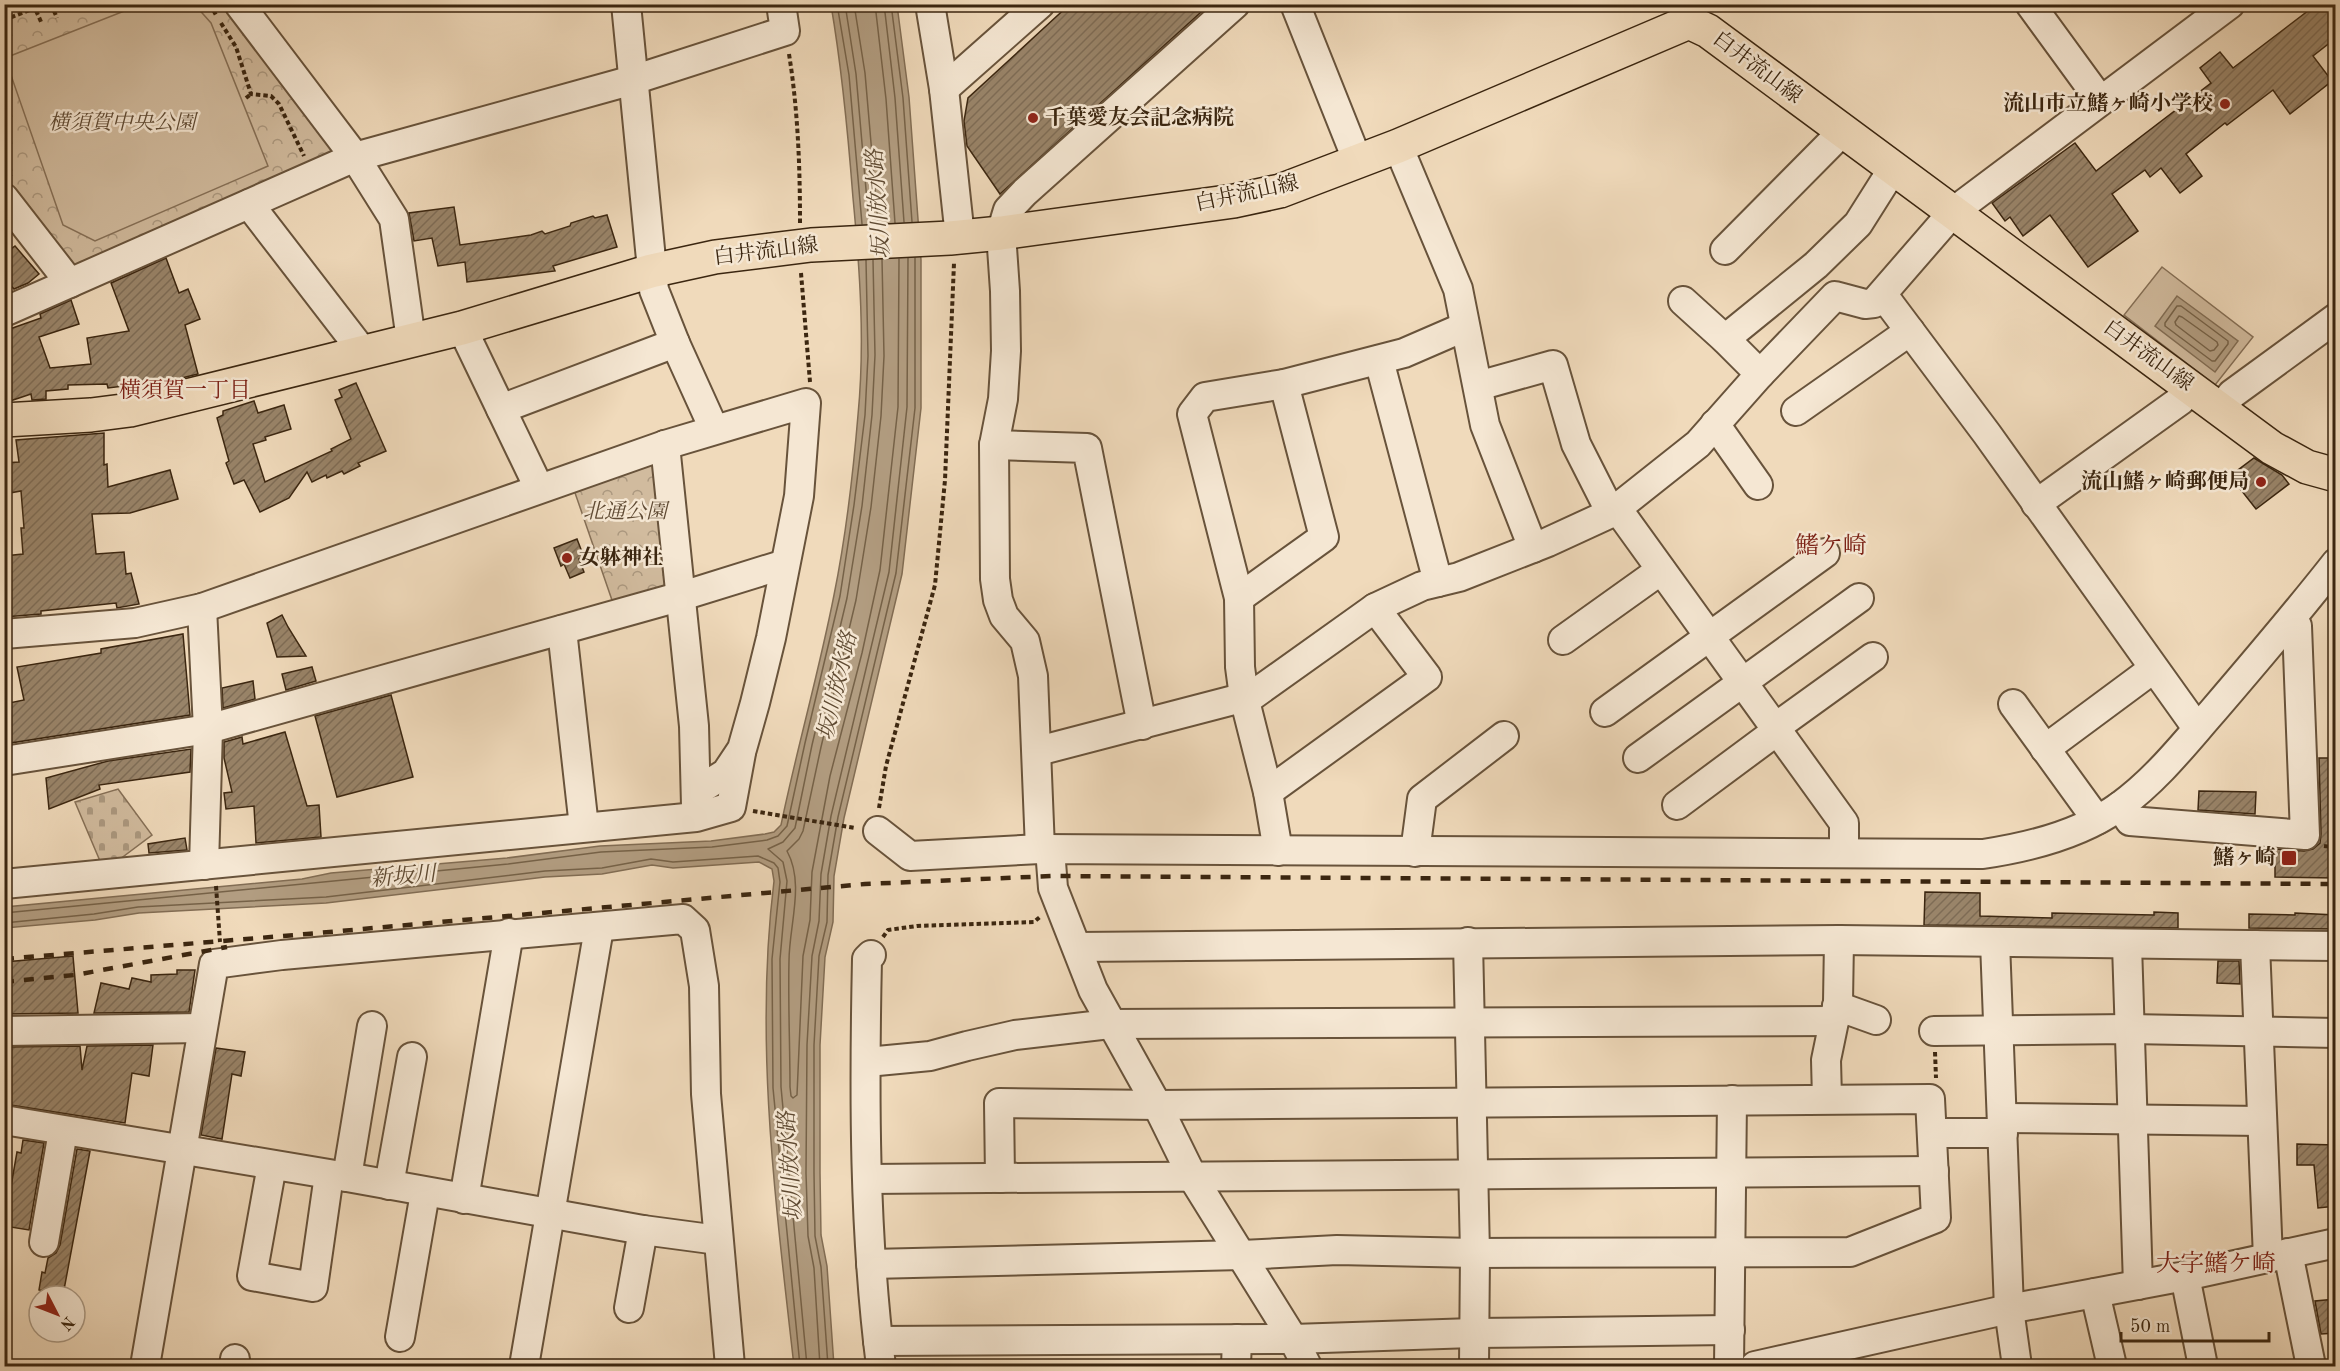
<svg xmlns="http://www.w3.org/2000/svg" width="2340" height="1371" viewBox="0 0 2340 1371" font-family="'Old Standard TT','Noto Serif JP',serif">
<defs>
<pattern id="cemetery-stones" width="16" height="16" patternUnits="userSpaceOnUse" patternTransform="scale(1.5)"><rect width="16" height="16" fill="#d1bb9e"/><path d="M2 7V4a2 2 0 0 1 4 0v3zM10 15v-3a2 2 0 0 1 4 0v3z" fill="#ab987f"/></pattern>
<pattern id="park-crowns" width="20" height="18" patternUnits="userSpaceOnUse" patternTransform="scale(1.5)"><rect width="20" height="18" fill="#d1bb9e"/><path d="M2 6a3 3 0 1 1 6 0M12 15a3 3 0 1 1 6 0" fill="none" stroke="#ab987f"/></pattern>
<pattern id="building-hatch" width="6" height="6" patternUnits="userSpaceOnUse" patternTransform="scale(1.5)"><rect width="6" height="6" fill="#998469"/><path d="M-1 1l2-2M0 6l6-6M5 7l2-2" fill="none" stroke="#7e6c55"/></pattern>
</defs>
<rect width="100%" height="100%" fill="#f0dabb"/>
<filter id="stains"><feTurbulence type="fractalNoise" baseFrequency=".00333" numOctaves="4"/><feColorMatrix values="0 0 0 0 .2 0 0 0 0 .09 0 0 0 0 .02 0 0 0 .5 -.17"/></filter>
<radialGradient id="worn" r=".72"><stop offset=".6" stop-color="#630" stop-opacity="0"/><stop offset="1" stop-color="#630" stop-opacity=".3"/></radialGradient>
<path fill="url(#cemetery-stones)" stroke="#867057" stroke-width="1.5" d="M118,789L152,835L116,862L100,861L75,802Z"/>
<g fill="url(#park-crowns)" stroke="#867057" stroke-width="1.5">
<path d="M5,5H228L336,153L71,276L5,187Z"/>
<path d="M653,461L666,589L613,603L573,487Z"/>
</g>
<g fill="#d1bb9e" stroke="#867057" stroke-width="1.5">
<path d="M142,4L195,5L211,23L268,166L95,241L63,225L5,58Z"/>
<path d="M2162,267L2253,337L2215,385L2124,315Z"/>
</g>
<g fill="#b29d81" stroke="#826d54" stroke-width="1.5">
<path d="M831,5H897L909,97L921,260V408L902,574L844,818L834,876L833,922L825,957L820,1045V1173L821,1235L827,1266L834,1366H794C776,1206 754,1042 774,881L772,869L759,862L673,868L652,865L602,874L545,877L326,903L139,913L95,920L5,928V907L302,879L331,873L507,858L600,846L711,841L765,834L774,832L781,825C797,748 819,672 834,595C846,536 853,475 858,415C865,343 860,271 853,198C848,133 842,69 831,5Z"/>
<path d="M2177,296L2238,341L2215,372L2155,326Z"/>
</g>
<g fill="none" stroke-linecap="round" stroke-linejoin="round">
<g stroke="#766248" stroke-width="1.5">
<path d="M837,4L849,75L862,224"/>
<path d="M845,4L856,74L869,224"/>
<path d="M854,4L865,73L878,224"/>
<path d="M875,4L886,99L895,223"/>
<path d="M884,4L895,98L904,222"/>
<path d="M891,4L903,98L912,222"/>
<path d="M882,259L884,356L881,416L871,507L856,600L821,747L803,831L799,839L787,851C805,884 789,925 789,961C788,1003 790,1045 790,1087L791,1096L793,1098L797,1095L803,956L810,920L812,872L830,776L862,653L880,570L898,407L899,259"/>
<path d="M2177,306H2181L2228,341V344L2215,361H2212L2165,326V323Z"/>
<path d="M2179,316L2182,317L2217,342L2218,345L2214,350L2210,351L2176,325L2175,322Z"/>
<path d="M4,913L508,864L601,852L712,847L767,840L778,836L787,826L805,743L840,596L854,505L865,415L868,356L866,260"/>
<path d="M4,923L94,914L138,907L326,897L545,871L602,868L651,859L673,862L758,856L774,863L778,868L780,882L772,959L773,1088L800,1366"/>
<path d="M807,1366L781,1087L780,959L787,881L783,862L768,849L783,842L795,828L812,745L847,598L862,506L872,415L875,355L873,260"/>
<path d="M820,1366L814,1268L808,1236L806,1173L807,1045L812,956L819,921L821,874L831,816L889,572L907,407L908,258"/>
<path d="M828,1366L821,1267L815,1236L814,1173V1045L819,956L827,922L828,875L838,817L896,573L915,408V258"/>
</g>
</g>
<g fill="url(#building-hatch)" stroke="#3b2610" stroke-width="1.5">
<path d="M1070,4H1210L1000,194L967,146L964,121L968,98Z"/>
<path d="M2317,4H2336V38L2313,56L2332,81L2290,114L2273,90L2227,125L2225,123L2186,154L2202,176L2180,193L2161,168L2150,177L2145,170L2112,194L2138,231L2088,267L2050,215L2023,236L2010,217L2005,221L1992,203L2075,143L2096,171L2211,83L2200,68L2220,52L2233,68Z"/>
<path d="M454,207L460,245L531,235L542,231L545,234L570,226L571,223L593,216L595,218L607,215L617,247L553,266L555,271L467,282L465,262L438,266L432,238L414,241L409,213Z"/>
<path d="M15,246L39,274L28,283L14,289L4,278V254Z"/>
<path d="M166,258L179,293L188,289L200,319L185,325L198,374L141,388L140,384L108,388L107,384L68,385V389L46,391V399L32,400L31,394L10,401L4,386V351L9,349L4,331L41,318L40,314L71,300L79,324L39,337L50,368L91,364L87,338L129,331L111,283Z"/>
<path d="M356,383L386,451L358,463L360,466L344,474L342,471L327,478L326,475L312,482L307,472L289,498L260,512L244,480L234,484L226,463L229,461L217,418L223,415V411L254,401L258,413L284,405L291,429L265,437L266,440L253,444L265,482L332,451L331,449L351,439L335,400L342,397L339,390Z"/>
<path d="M104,433V465L107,464L108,487L170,470L178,499L130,513L92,514L96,554L124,552L126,574L131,573L139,604L117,608L116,603L41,611V614L4,617V556L23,554L21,528H24L21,491L4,494V463L19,462L16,440Z"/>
<path d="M2254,458L2282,475L2289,484L2256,509L2230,476Z"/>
<path d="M577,539L584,557L579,559L584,572L570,578L564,564L561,566L554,548Z"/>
<path d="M282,615L288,627L306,656L277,657L267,623Z"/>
<path d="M183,634L190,715L4,744V704L24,700L17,667L101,653V649Z"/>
<path d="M312,667L316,681L286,690L282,674Z"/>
<path d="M253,681L255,699L223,708L222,688Z"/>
<path d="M391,695L413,777L337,797L315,716Z"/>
<path d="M285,732L307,806L319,805L321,837L256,843L254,806L226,809L224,793L232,792L224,758V742L242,737L243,744Z"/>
<path d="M191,749L190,772L99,785L100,789L49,809L46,778L108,761Z"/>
<path d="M2319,758H2332V794H2336V878L2275,877V849L2304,851L2313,849L2320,843L2321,834Z"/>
<path d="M2199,791L2256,792L2255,814L2198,810Z"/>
<path d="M185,838L187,850L149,853L148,844Z"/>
<path d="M1925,892L1980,893V916L2052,918V913L2154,915V912L2178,913V928L1924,925Z"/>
<path d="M2295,913L2336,915V929L2249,928V914L2295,915Z"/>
<path d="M73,956L78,1013L4,1014V962Z"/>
<path d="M2218,961H2239L2240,984L2217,983Z"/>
<path d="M177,970H195L189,1012L94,1013L101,983L129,989L132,978L151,982V975L177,974Z"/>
<path d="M153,1045L149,1076L132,1073L125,1123L4,1104V1047L80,1046L82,1070L87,1046Z"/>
<path d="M216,1048L245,1052L241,1076L232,1074L222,1139L201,1135Z"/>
<path d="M23,1140L44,1143L29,1230L4,1226L17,1152L21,1153Z"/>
<path d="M2297,1144L2336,1145V1206L2318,1208L2314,1165H2297Z"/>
<path d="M77,1149L90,1151L63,1295L39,1290L42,1272L45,1273L48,1258L56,1253L60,1245Z"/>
<path d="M2336,1299V1333L2321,1334L2315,1301Z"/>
</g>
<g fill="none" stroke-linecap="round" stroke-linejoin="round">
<defs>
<g id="minor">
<path d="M239,4L355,157L394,219L411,340"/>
<path d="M626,4L654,290L675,343L714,429"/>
<path d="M930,4L944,89L960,237"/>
<path d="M1295,4L1358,162"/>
<path d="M2030,4L2100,100"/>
<path d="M944,89L1040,4"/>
<path d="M1398,146L1458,289L1485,425L1533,548"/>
<path d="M4,198L70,283"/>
<path d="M249,204L363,352"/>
<path d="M1725,250L1843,131"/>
<path d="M1883,295L1987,434L2197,728"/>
<path d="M1683,301L1725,339L1760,374"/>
<path d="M4,312L355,157L633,80L785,31L781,4"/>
<path d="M462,328L539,488"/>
<path d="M1725,339L1816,265L1858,224L1894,167"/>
<path d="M1379,360L1438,582"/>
<path d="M1478,386L1553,365L1576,444L1611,513"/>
<path d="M501,409L675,343"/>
<path d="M2220,409L2232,394L2336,318"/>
<path d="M1796,411L1910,331"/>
<path d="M1715,424L1758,485"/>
<path d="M665,445L694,726L696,806"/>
<path d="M994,445L1087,448L1142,725"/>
<path d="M2036,504L2181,400L2190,387"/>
<path d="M1616,507L1844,823V853"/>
<path d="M1239,598L1324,537L1284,384"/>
<path d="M202,608L208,729L204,865"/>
<path d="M562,630L584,827"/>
<path d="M4,634L135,623L202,608L665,445L806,403L799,496L771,638L755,703L742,749L726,773L696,792"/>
<path d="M1563,640L1661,570"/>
<path d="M2013,704L2097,820"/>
<path d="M1605,712L1825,553"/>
<path d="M1776,727L1873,657"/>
<path d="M2045,749L2153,669"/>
<path d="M1038,751L1253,695L1375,608L1422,586L1459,577L1548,542L1611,513L1698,444L1760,374L1835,296L1865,304L1874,303L1953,212L2230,4"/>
<path d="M1638,758L1859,598"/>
<path d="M4,761L208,729L682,596L785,564"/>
<path d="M1268,792L1427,677L1375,608"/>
<path d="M1677,805L1778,730"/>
<path d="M2120,806L2130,821L2305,835L2297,626L2291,620"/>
<path d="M878,831L910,856L1040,849L1983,854C2031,847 2081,834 2120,806C2157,779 2184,744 2213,711C2255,662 2296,614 2336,563"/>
<path d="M1040,849L1033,676L1025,641L1004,616L998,600L995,579L994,445L1003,399L1006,351L1005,291L1001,233L1008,210L1025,192L1235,4"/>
<path d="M1050,849L1053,888L1093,990L1157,1105L1193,1178L1293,1339L1307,1366"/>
<path d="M1278,851L1268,792L1244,697L1240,667L1239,598L1192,414L1205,397L1284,384L1404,353L1464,327"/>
<path d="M1415,852L1422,799L1504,736"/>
<path d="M4,884L696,817L731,807L741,753"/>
<path d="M1468,942L1475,1253L1474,1366"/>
<path d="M1995,942L2009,1309L2017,1366"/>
<path d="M2127,945L2138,1285"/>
<path d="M2255,945L2268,1258"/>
<path d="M1077,947L1839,940L2336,946"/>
<path d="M871,955L867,959C864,1094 864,1233 881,1366"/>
<path d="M1837,1006L1876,1020"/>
<path d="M4,1031L202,1028"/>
<path d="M1934,1031L2130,1029L2336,1033"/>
<path d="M867,1062L930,1056L967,1046L1015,1035L1110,1024L1834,1021"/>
<path d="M1827,1099L1826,1060L1838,1002L1839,940"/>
<path d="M2002,1118L2262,1121"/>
<path d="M4,1120L347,1177L643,1230L718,1240"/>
<path d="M1933,1133H2003"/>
<path d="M272,1165L252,1276L313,1287L329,1175"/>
<path d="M347,1177L372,1026"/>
<path d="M868,1179L1934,1171"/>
<path d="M389,1185L412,1057"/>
<path d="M464,1199L509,933"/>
<path d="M44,1242L63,1131"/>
<path d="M2288,1253L2311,1366"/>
<path d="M871,1264L1242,1255L1337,1250L1475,1253L1850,1252L1936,1218L1930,1099L1157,1105L999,1103L1000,1178"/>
<path d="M2185,1276L2203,1366"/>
<path d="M2095,1293L2112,1366"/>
<path d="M629,1308L643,1230"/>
<path d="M400,1337L425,1193"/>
<path d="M878,1341L1293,1339L1473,1333L1730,1330"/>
<path d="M145,1366L214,964L282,955L683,919L695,930L704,986L706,1094L730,1366"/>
<path d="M234,1366L235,1359"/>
<path d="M524,1366L599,928"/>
<path d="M1236,1366L1237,1339"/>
<path d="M1729,1366L1732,1100"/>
<path d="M1755,1366L2009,1309L2185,1276L2336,1243"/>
</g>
<path id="major" d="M4,420L91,415L130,410L462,328L651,271L715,257L811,245L950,238L1001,233L1234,201L1280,191L1398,146L1689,22L1708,31L2272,448L2307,467L2336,475"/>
</defs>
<use href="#minor" stroke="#68533b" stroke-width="32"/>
<use href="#major" stroke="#3b2610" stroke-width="36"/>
<g stroke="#3b2610" stroke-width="4" stroke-dasharray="4.5 3" stroke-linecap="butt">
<path d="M33,4L42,24"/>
<path d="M51,4L57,18"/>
<path d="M210,4L217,17"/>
<path d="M52,7L58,4"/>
<path d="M4,20L35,8"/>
<path d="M221,23L236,47L251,94L271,96L279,104L304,156"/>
<path d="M789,54C798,110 800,167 800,223"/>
<path d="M246,98L251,94"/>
<path d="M4,167L11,177"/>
<path d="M801,273L810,382"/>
<path d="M879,808L886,766L935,585L945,480L954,263"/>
<path d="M753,811L855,828"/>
<path d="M2324,846L2331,847L2332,853L2336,854"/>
<path d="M216,886L220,942"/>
<path d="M883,937L888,930L917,926L1034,922L1041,916"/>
<path d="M1935,1052L1936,1078"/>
</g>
<use href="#minor" stroke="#f5e7d3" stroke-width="28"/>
<use href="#major" stroke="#f0dabb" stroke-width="33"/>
<g stroke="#3b2610" stroke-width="4.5" stroke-dasharray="10 10" stroke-linecap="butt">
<path d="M4,959L307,934L865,884L1052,876L2336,884"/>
<path d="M4,982L75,975L227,947"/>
</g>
</g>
<g fill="#8f2418" stroke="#f5e7d3" stroke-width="2">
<circle cx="2225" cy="104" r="6"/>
<circle cx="1033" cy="118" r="6"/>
<circle cx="2261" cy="482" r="6"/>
<circle cx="567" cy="558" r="6"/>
<rect x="2281" y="850" width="16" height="16" rx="3"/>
</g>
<g text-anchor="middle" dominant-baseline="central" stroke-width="5" stroke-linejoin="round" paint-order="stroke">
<g font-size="21" fill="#3b2610" stroke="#f5e7d3">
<text transform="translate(1757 68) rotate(37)">白井流山線</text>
<text transform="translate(1247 194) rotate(-12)">白井流山線</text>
<text transform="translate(766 252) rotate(-7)">白井流山線</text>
<text transform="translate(2148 356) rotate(36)">白井流山線</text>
</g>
<g font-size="21" font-weight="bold" fill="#3b2610" stroke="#f5e7d3" text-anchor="end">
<text x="2213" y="104">流山市立鰭ヶ崎小学校</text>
<text x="1045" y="118" text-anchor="start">千葉愛友会記念病院</text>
<text x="2249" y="482">流山鰭ヶ崎郵便局</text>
<text x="579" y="558" text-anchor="start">女躰神社</text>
<text x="2276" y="858">鰭ヶ崎</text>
</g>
<g font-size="21" font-style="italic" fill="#604b34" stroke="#f5e7d3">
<text x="122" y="123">横須賀中央公園</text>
<text x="625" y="512">北通公園</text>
</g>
<g font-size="22" font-style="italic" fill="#5f4a32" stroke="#f5e7d3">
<text transform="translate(879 204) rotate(-94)">坂川放水路</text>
<text transform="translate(838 686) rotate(-77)">坂川放水路</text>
<text transform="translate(403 877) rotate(-5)">新坂川</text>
<text transform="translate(791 1166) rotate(-94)">坂川放水路</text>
</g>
<g font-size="22" fill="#7a1f14" stroke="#f5e7d3">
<text x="185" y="391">横須賀一丁目</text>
</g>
<g font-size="24" fill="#7a1f14" stroke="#f5e7d3">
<text x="1831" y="547">鰭ケ崎</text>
<text x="2216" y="1265">大字鰭ケ崎</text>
</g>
</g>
<rect width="2340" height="1371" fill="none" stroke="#f0dabb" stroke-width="24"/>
<rect x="6" y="6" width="2328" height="1359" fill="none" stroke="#3b2610" stroke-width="3"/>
<rect x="12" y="12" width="2316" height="1347" fill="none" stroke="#3b2610" stroke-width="1.5"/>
<g transform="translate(57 1314) rotate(132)"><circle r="28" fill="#f5e7d3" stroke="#ab9a85" stroke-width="1.5"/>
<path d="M0-4.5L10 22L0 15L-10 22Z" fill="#8f2418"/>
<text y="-9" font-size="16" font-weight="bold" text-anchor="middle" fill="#3b2610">N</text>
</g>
<path d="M2121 1332v9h148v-9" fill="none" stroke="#3b2610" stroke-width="3"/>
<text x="2130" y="1332" font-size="18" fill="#3b2610" stroke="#f5e7d3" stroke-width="4.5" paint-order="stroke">50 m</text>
<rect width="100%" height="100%" filter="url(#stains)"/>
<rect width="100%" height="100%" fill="url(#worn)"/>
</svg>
